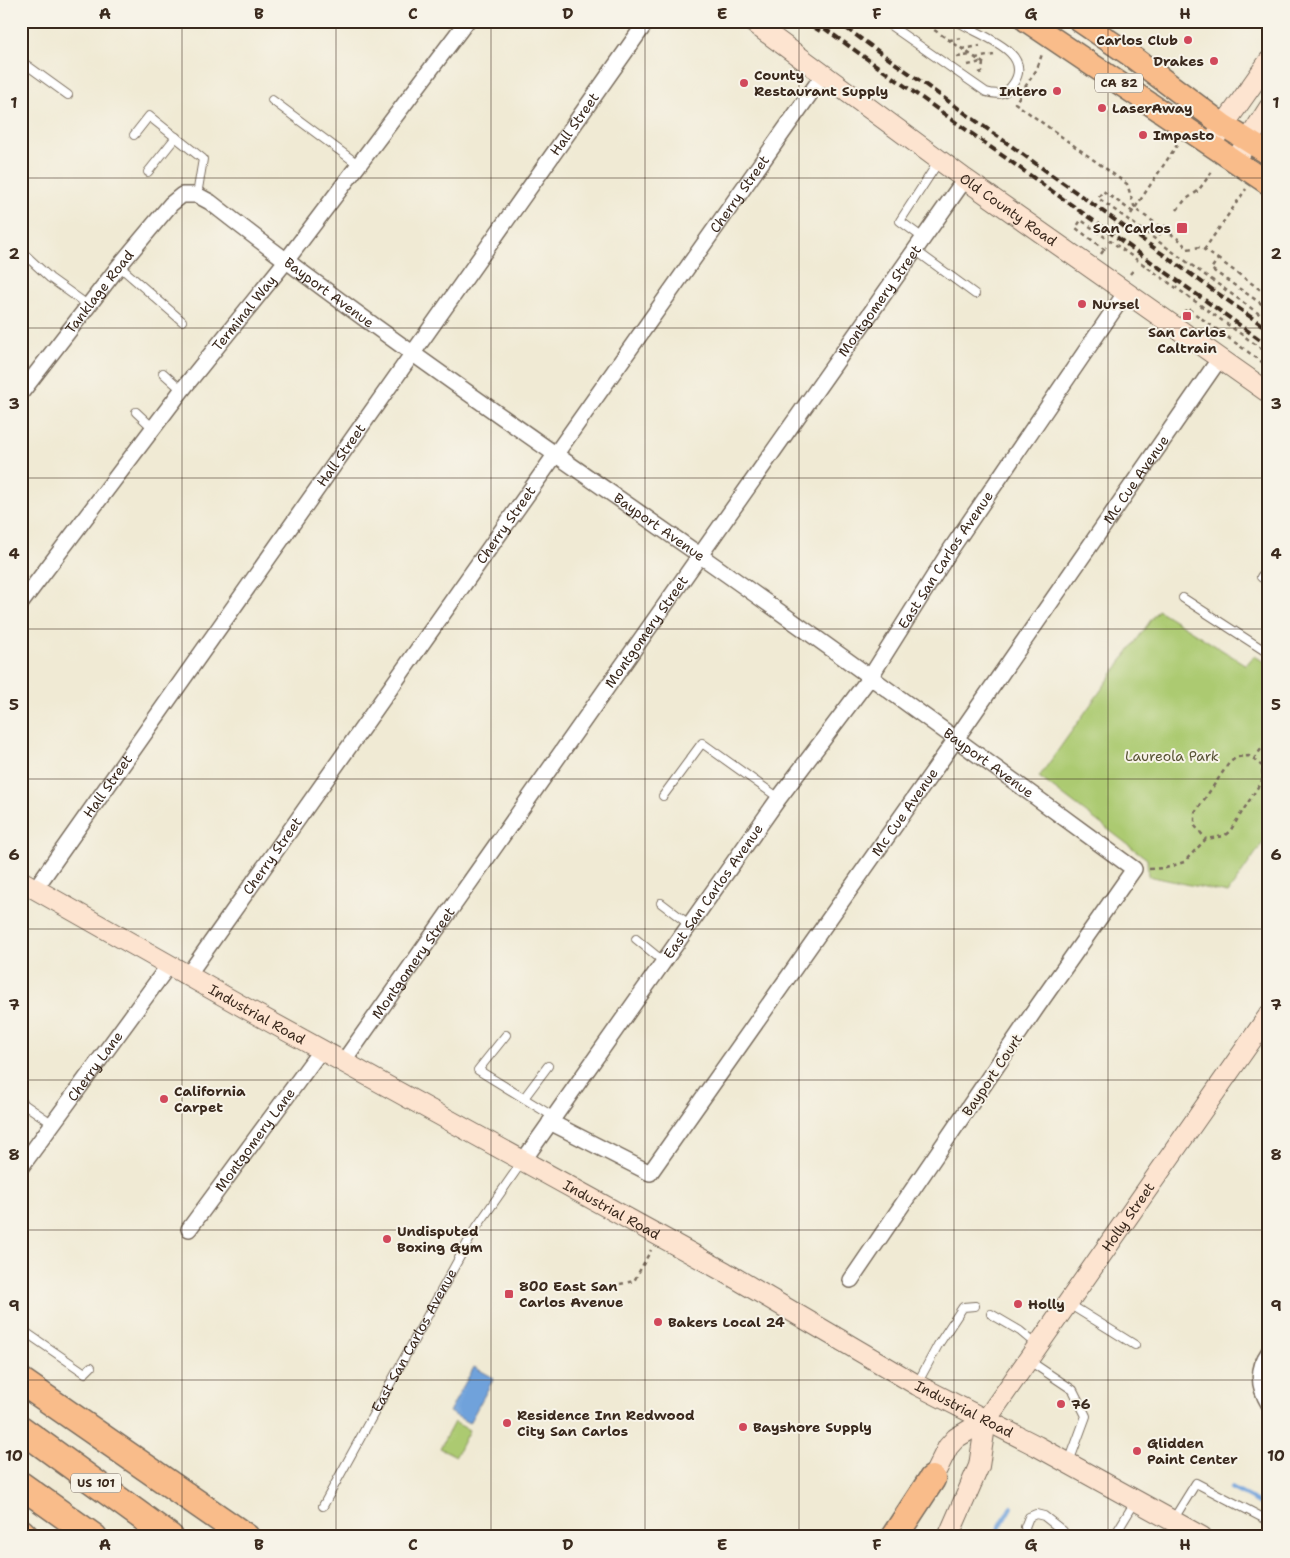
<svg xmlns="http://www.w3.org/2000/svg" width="1290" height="1558" viewBox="0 0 1290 1558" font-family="'Shantell Sans',sans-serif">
<rect width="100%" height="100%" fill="#f7f3e8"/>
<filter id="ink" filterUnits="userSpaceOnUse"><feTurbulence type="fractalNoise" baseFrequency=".02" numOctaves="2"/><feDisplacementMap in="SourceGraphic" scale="10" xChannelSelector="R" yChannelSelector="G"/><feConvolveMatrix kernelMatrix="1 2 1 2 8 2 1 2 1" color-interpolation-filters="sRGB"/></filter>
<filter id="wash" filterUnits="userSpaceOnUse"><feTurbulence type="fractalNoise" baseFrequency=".0096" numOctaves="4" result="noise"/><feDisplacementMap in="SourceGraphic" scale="20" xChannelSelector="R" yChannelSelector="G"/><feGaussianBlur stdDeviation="1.12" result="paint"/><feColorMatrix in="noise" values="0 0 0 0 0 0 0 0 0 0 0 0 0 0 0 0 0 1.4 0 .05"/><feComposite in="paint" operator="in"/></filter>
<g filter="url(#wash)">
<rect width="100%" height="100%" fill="#f0ead4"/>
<g fill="#acca71" stroke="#747a48">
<path d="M1158,610L1246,665L1254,656L1269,664V834L1228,893L1148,876L1147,859L1039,777Z"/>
<path d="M454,1422L469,1430L456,1456L440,1448Z"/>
</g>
<path fill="#6fa2db" stroke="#55667c" d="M474,1367L494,1378L469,1423L449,1412Z"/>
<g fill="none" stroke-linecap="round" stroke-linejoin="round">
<g stroke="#6fa2db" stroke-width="4.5">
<path d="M1231,1488L1269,1508"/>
<path d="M994,1537L1011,1507"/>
</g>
</g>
</g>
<g filter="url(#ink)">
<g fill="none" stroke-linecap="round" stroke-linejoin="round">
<defs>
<g id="lane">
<path d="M884,21L986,92C997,95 1006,95 1013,84C1036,51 977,35 957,21"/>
<path d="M21,61L68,95"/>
<path d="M272,100L359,165"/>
<path d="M134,135L149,116L203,159L197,195"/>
<path d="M148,172L176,137"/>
<path d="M923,238L900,221L939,161"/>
<path d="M915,250L975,294"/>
<path d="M21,251L50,278L89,306"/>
<path d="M119,266L182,321"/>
<path d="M163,373L182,390"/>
<path d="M136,412L154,429"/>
<path d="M1269,566L1261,577L1269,582"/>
<path d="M1183,598L1265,651L1269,637"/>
<path d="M663,796L702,743L779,798"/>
<path d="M661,903L690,925"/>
<path d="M636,939L664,962"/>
<path d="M506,1035L478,1070L554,1117"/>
<path d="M524,1098L548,1066"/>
<path d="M21,1102L53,1124"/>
<path d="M1069,1304L1135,1345"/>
<path d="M991,1314L1020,1331L1038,1346"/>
<path d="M21,1329L85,1373L91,1367"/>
<path d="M1028,1360L1073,1390L1086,1416L1069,1462"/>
<path d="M917,1384L938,1345L963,1307L975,1306"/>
<path id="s1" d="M323,1506L474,1231L522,1162"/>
<path d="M1173,1520L1196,1483L1269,1521"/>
<path d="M1115,1535L1135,1502"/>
<path d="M1027,1537L1025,1527L1029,1517L1036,1514L1044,1516L1063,1531"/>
</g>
<g id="street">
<path id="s2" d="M21,393L119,266L171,204L182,195H197L210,202C368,326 534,439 698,554C845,657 989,763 1134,869L1037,1007L851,1280"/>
<path id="s3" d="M21,603L182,390L286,261L467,21"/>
<path id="s4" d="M35,889L647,21"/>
<path id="s5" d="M188,975L824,74"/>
<path id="s6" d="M344,1061L965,179"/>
<path id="s7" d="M550,1122L650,1173L956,739L1220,358"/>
<path id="s8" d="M523,1161L779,798L871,676L951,549L1126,292"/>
<path id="s9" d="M21,1167L169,965"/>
<path id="s10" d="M189,1229L321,1050"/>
<path d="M1269,1352C1257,1369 1258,1386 1269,1404"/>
</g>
<g id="secondary">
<path id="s11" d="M751,21L965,179L1269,393"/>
<path d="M1214,139L1269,61"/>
<path d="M1235,161L1269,108"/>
<path id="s12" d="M21,881L247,1009L725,1272L917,1385L1037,1446L1202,1537"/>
<path id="s13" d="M926,1491L948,1447L956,1438L986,1420L1269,1015"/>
<path d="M948,1537L979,1466L986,1420"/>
</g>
<g id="primary">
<path d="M1027,21L1269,184"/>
<path d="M1080,21L1130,55L1223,125L1269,154"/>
</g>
<g id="highway">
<path d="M21,1381L246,1537"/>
<path d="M21,1429L170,1537"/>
<path d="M21,1485L94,1537"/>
<path d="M21,1532L26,1537"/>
<path d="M894,1537L932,1479"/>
</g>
</defs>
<use href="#lane" stroke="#7a6d5e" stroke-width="10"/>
<use href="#street" stroke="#7a6d5e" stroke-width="18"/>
<use href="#secondary" stroke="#7a6d5e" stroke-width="22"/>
<use href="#primary" stroke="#7a6d5e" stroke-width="25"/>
<use href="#highway" stroke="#7a6d5e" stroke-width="29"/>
<g stroke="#7a6d5e" stroke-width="2.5" stroke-dasharray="4 4" stroke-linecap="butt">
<path d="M921,21L986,65"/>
<path d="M949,40L962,38"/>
<path d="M962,49L980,46"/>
<path d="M957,57L970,55"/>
<path d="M975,58L994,55"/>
<path d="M968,65L981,62"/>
<path d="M979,73L982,72L983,63"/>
<path d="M1025,87L1037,69L1042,54"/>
<path d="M1020,96L1015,103L1127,184L1135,209L1181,241L1187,249L1200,247L1218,259L1211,269L1269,309"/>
<path d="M1177,210L1185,200L1198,191L1214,169"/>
<path d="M1133,212L1103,191L1098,198L1269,321"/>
<path d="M1131,214L1177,145"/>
<path d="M1159,235L1166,225"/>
<path d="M1105,250L1076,228L1081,220L1269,354"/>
<path d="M1204,250L1246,189"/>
<path d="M1101,254L1106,247"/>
<path d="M1218,259L1269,296"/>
<path d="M1130,274L1135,268"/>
<path d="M1184,313L1187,308L1269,367"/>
<path d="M1254,759L1269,738"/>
<path d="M1149,869L1166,868L1184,862L1206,839L1224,836L1230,831L1263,779L1262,766L1249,756L1237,757L1229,763L1195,813V826L1206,839"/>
<path d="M620,1284L634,1281L651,1250"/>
</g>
<use href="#lane" stroke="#fff" stroke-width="8"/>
<use href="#street" stroke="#fff" stroke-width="15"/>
<use href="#secondary" stroke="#fde4d0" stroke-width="20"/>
<use href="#primary" stroke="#f9bc8a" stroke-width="22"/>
<use href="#highway" stroke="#f9bc8a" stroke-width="26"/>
<g stroke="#3b2a1e" stroke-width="4" stroke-dasharray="8 4" stroke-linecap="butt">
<path d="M803,21L820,31"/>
<path d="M814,21L1269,346"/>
<path d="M836,21L1269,330"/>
</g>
</g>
</g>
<path fill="none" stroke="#3b2a1e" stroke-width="1" stroke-opacity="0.55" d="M182,21V1537M336,21V1537M491,21V1537M645,21V1537M799,21V1537M954,21V1537M1108,21V1537M21,178H1269M21,328H1269M21,478H1269M21,629H1269M21,779H1269M21,929H1269M21,1080H1269M21,1230H1269M21,1380H1269"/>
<g fill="#d1495b" stroke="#f7f3e8" stroke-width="2">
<circle cx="1188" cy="40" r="5"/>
<circle cx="1214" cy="61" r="5"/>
<circle cx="744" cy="83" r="5"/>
<circle cx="1057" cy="91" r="5"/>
<circle cx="1102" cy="108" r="5"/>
<circle cx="1143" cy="135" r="5"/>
<rect x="1176" y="222" width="12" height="12" rx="2.5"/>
<circle cx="1082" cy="304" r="5"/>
<rect x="1182" y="311" width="10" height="10" rx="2.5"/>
<circle cx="164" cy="1099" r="5"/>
<circle cx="387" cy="1239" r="5"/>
<rect x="504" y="1289" width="10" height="10" rx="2.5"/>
<circle cx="1018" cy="1304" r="5"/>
<circle cx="658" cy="1322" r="5"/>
<circle cx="1061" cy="1404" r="5"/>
<circle cx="507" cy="1423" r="5"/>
<circle cx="743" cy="1427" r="5"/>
<circle cx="1137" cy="1451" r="5"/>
</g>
<g text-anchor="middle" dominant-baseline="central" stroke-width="4" stroke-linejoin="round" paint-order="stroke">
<g fill="#f7f3e8" stroke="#73665b" stroke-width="1">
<rect x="1095" y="73.5" width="48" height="19" rx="4"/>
<rect x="71" y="1473.5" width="50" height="19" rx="4"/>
</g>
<g font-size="12" font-weight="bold" fill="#3b2a1e">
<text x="1119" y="83">CA 82</text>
<text x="96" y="1483">US 101</text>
</g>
<g font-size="14" font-weight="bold" fill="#3b2a1e" stroke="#f7f3e8" text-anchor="start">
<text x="1178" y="40" text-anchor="end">Carlos Club</text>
<text x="1204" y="61" text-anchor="end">Drakes</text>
<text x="754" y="75">County<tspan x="754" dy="16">Restaurant Supply</tspan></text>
<text x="1047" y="91" text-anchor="end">Intero</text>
<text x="1112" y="108">LaserAway</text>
<text x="1153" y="135">Impasto</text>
<text x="1171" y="228" text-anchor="end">San Carlos</text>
<text x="1092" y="304">Nursel</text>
<text x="1187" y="332" text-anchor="middle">San Carlos<tspan x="1187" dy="16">Caltrain</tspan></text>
<text x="174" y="1091">California<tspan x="174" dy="16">Carpet</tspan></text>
<text x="397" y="1231">Undisputed<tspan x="397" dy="16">Boxing Gym</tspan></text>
<text x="519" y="1286">800 East San<tspan x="519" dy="16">Carlos Avenue</tspan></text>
<text x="1028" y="1304">Holly</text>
<text x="668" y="1322">Bakers Local 24</text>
<text x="1071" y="1404">76</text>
<text x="517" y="1415">Residence Inn Redwood<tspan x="517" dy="16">City San Carlos</tspan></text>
<text x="753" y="1427">Bayshore Supply</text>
<text x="1147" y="1443">Glidden<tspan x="1147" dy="16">Paint Center</tspan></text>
</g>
<g font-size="14" fill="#3b2a1e" stroke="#f7f3e8">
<text stroke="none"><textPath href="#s4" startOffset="936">Hall Street</textPath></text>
<text stroke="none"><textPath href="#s5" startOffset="956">Cherry Street</textPath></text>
<text stroke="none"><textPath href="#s11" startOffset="319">Old County Road</textPath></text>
<text stroke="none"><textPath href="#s2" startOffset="128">Tanklage Road</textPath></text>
<text stroke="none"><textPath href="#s2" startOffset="435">Bayport Avenue</textPath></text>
<text stroke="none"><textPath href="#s6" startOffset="930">Montgomery Street</textPath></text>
<text stroke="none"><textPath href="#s3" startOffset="366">Terminal Way</textPath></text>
<text stroke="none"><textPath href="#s4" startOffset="531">Hall Street</textPath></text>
<text stroke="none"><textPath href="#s7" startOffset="959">Mc Cue Avenue</textPath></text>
<text stroke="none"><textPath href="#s5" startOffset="551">Cherry Street</textPath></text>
<text stroke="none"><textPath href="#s2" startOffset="840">Bayport Avenue</textPath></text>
<text stroke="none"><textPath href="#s8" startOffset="735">East San Carlos Avenue</textPath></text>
<text stroke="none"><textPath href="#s6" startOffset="525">Montgomery Street</textPath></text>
<text stroke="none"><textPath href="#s2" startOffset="1245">Bayport Avenue</textPath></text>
<text stroke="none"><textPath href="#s4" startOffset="126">Hall Street</textPath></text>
<text stroke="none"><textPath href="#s7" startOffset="554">Mc Cue Avenue</textPath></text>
<text stroke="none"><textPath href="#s5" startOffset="146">Cherry Street</textPath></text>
<text stroke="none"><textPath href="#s8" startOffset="330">East San Carlos Avenue</textPath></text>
<text stroke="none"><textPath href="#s6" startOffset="120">Montgomery Street</textPath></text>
<text stroke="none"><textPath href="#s12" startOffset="271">Industrial Road</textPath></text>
<text stroke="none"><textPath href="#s9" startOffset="125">Cherry Lane</textPath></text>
<text transform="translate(992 1075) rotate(-56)">Bayport Court</text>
<text stroke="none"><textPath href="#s10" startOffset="111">Montgomery Lane</textPath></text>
<text stroke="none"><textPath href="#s12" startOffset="676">Industrial Road</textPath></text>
<text stroke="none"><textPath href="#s13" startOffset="344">Holly Street</textPath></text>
<text stroke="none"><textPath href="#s1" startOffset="189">East San Carlos Avenue</textPath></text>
<text stroke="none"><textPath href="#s12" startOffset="1081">Industrial Road</textPath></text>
</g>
<g font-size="14" fill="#575233" stroke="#f7f3e8">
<text x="1172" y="756">Laureola Park</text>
</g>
</g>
<rect width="1290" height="1558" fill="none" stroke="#f7f3e8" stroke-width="55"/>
<rect x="28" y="28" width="1234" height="1502" fill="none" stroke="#3b2a1e" stroke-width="2"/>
<g font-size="16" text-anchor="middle" font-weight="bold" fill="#3b2a1e">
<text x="105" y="19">A</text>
<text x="259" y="19">B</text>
<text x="413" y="19">C</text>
<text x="568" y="19">D</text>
<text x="722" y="19">E</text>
<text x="877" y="19">F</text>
<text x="1031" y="19">G</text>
<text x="1185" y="19">H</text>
<text x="14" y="108">1</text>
<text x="1276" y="108">1</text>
<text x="14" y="259">2</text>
<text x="1276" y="259">2</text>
<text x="14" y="409">3</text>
<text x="1276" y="409">3</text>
<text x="14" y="559">4</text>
<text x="1276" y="559">4</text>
<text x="14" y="710">5</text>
<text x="1276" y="710">5</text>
<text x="14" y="860">6</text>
<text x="1276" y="860">6</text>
<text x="14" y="1010">7</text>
<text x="1276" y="1010">7</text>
<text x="14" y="1160">8</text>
<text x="1276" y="1160">8</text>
<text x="14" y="1311">9</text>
<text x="1276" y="1311">9</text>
<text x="14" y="1461">10</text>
<text x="1276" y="1461">10</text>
<text x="105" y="1550">A</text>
<text x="259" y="1550">B</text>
<text x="413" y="1550">C</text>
<text x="568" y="1550">D</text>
<text x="722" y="1550">E</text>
<text x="877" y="1550">F</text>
<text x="1031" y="1550">G</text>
<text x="1185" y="1550">H</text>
</g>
</svg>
